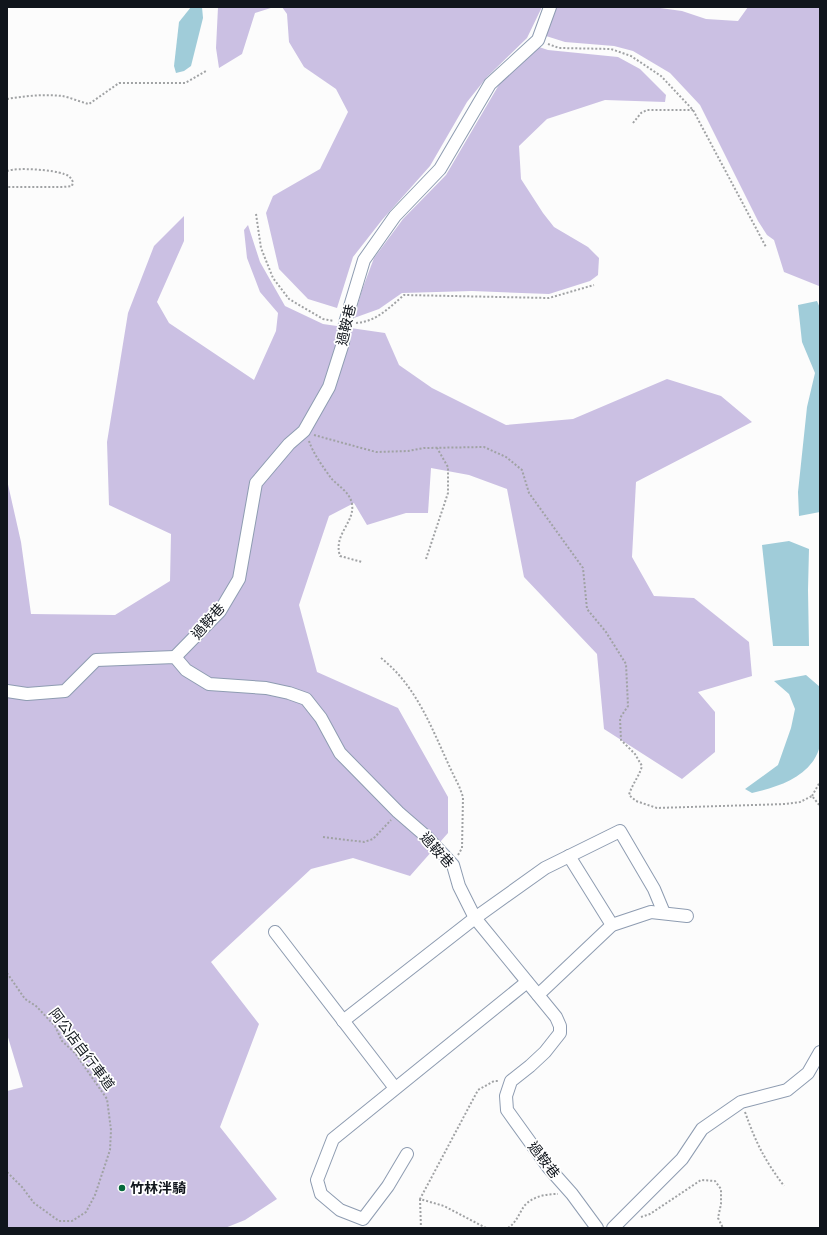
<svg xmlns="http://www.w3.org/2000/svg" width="827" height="1235" viewBox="0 0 827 1235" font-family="'Public Sans','Noto Sans TC',sans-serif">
<rect width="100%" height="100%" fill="#fcfcfc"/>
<g fill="#cbc0e3">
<path d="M218,7H274L255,13L242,54L219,68L216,48Z"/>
<path d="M282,7H542L527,38L487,77L467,102L430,166L382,220L353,257L337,308L308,299L279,269L266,213L273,196L320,169L348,112L336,89L304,67L289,42L287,14Z"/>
<path d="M556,7H653L682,11L706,19L738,21L748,7H820V290L819,286L784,272L774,240L767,235L758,221L700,105L670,73L633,51L614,46L565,42L546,36Z"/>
<path d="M539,47L548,50L618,57L640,69L666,95L665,102L605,100L547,119L519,146L521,179L543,213L554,227L588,247L599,258L598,275L590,281L549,294L472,291L402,293L379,309L354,318L362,290L374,258L403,219L446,175L500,83Z"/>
<path d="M184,216V241L157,302L169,323L254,380L276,331L278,313L260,292L247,258L244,230L248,225L260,262L285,306L323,324L385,333L399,365L432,388L506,425L573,419L667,379L721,396L752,422L636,482L632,557L654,596L694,598L749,642L752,676L698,692L715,712V752L682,779L604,729L597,654L524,577L507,489L469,475L431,468L428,513H406L367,525L354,503L329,516L299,605L317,672L398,708L448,797V833L410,876L353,858L311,869L211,962L259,1024L220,1127L277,1199L245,1220L225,1228H7V1091L23,1087L7,1034V480L21,542L31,614L115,615L170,581L171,534L109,505L107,442L128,313L154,246Z"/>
</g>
<g fill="#a0ccd9">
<path d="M191,7H202L203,18L191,66L184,71L176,73L174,66L179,22Z"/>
<path d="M817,301L820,308V512L799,516L798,492L807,407L815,373L802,342L798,305Z"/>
<path d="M789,541L809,549L808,590L809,646H773L762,545Z"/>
<path d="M806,675L820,687C820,700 823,739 819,749C810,777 778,787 752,793L745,789L778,765L791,728L795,709L789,694L774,681Z"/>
</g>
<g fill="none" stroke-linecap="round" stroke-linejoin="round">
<defs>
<g id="minor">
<path d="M175,657L220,611L239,579L256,483L289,444L304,431L329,387L343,343L345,323L364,260L395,216L440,169L490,84L538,40L550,7"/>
<path d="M7,691L27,694L65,691L96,660L175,657L186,670L209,684L266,688L289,693L306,699L321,718L340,753L398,812L428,838L453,865L459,886L475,918L556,1017L560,1026V1033L545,1052L530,1066L511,1081L506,1096L507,1110L548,1167L572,1194L597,1228"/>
<path d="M569,856L612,925"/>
<path d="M275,932L395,1088"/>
<path d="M538,995L612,925L651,912L687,916"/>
<path d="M343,1021L475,918L545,868L620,831L654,889L664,913"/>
<path d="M407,1154L388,1186L363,1219L340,1210L321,1194L317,1180L333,1139L527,982"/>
<path d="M613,1228L682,1159L702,1129L741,1102L787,1090L808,1073L820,1052"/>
</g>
</defs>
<use href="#minor" stroke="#8e9cb1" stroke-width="14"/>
<g stroke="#a0a2a4" stroke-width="2" stroke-dasharray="2 2" stroke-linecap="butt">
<path d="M548,44L559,48L611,49L631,56L661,76L693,110L766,247"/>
<path d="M7,99C24,96 44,94 62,96C69,97 80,102 89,104L119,83H185L206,71"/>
<path d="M633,123L641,113L647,110H693"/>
<path d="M7,171C17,167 54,170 64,174C69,175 71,178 73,182L72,186L63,187H7"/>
<path d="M256,214L261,248L273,278L289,299L323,319L334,321"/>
<path d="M356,323C376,322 390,307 404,295L549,298L594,285"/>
<path d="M314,435L376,452L408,451L424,448L484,447L506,457L522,470L529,493L583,568L587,609L606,632L626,664L628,706L620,718L621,740L635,754L642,766C639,777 632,784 629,795L636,801L657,808L785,804L800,802L812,796L820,806"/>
<path d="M309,441C313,453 323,467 331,478C338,486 350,492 352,504C355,523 333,534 340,556L362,562"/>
<path d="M426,559L448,493V467L437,448"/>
<path d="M381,658C422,690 436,742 459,786L463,797L462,848L458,855"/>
<path d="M812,796L820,782"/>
<path d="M323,837L364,842L373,839L391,820"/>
<path d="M7,973L25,999L36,1006L55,1026L62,1041L75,1053L107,1099L111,1130L110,1150L95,1195L86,1212L72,1221H59L34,1203L22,1187L7,1172"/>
<path d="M745,1112C756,1143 764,1159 784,1186"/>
<path d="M420,1199L421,1228"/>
<path d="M641,1217L650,1214L701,1180L715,1181L721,1189V1204L718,1218L723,1228"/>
<path d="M486,1228L444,1206L420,1199L478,1090L494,1081H499"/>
<path d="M508,1228C517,1222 519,1213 525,1205C534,1196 546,1194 558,1194"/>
</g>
<use href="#minor" stroke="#fff" stroke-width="12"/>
</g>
<circle fill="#06683c" stroke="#fff" stroke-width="1.5" cx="122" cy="1188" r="4"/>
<g text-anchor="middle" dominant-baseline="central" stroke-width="3.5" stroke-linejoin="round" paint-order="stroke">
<g font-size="14" fill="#10151c" stroke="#fff">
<text transform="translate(346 325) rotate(-77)">過鞍巷</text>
<text transform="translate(208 621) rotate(-49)">過鞍巷</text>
<text transform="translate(437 850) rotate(48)">過鞍巷</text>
<text transform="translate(82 1049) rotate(53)">阿公店自行車道</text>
<text transform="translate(544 1160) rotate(52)">過鞍巷</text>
</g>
<g font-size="14" font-weight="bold" fill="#10151c" stroke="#fff" text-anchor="start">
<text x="130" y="1188">竹林泮騎</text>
</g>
</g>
<rect width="827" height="1235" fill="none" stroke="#10151c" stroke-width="16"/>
</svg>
